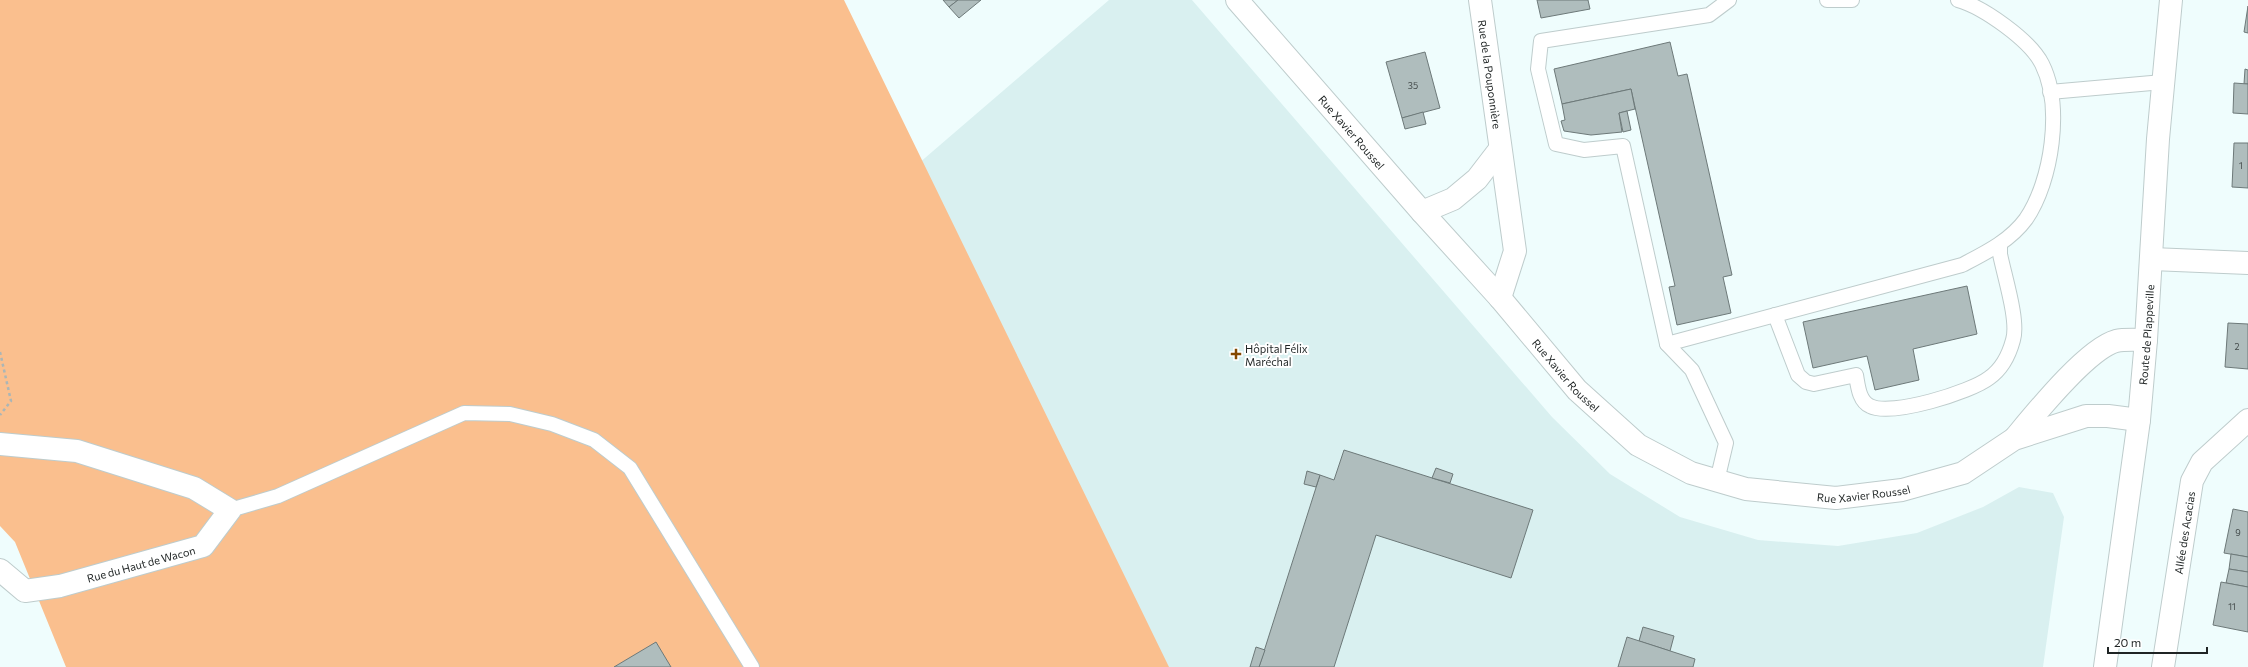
<svg xmlns="http://www.w3.org/2000/svg" width="2248" height="667" viewBox="0 0 2248 667" font-family="Commissioner,sans-serif">
<rect width="100%" height="100%" fill="#effdfd"/>
<path fill="#d9f0f0" d="M1109,0H1192L1552,417L1610,474L1680,517L1758,540L1838,546L1917,533L1983,507L2019,487L2053,493L2064,517L2043,667H1115L897,182Z"/>
<path fill="#fabf8e" d="M0,0H844L1169,667H66L15,542L0,526Z"/>
<g fill="#afbdbd" stroke="#6d7979">
<path d="M943,0H958L949,7Z"/>
<path d="M958,0H981L959,18L949,7Z"/>
<path d="M1537,0H1588L1590,9L1541,18Z"/>
<path d="M2248,6V33L2244,32Z"/>
<path d="M1670,42L1678,76L1687,74L1732,275L1723,277L1731,313L1677,325L1669,287L1675,286L1631,89L1562,104L1554,69Z"/>
<path d="M1425,52L1440,108L1402,118L1386,62Z"/>
<path d="M2245,69L2248,70V84H2244Z"/>
<path d="M2234,83L2248,84V114L2233,113Z"/>
<path d="M1631,89L1635,109L1619,113L1622,132L1591,135L1564,131L1561,121L1565,120L1562,104Z"/>
<path d="M1627,111L1631,130L1623,132L1619,113Z"/>
<path d="M1423,112L1426,124L1405,129L1402,118Z"/>
<path d="M2234,143H2248V188L2232,187Z"/>
<path d="M1967,286L1977,334L1913,349L1919,380L1875,390L1867,356L1813,368L1803,322Z"/>
<path d="M2228,323L2248,324V369L2225,367Z"/>
<path d="M1344,450L1533,510L1511,578L1376,535L1334,667H1259L1320,475L1334,480Z"/>
<path d="M1436,468L1453,474L1450,483L1432,478Z"/>
<path d="M1307,471L1320,475L1316,487L1304,484Z"/>
<path d="M2233,509L2248,512V557L2224,553Z"/>
<path d="M2231,554L2248,557V572L2229,569Z"/>
<path d="M2229,569L2248,572V587L2226,583Z"/>
<path d="M2221,582L2248,587V632L2213,625Z"/>
<path d="M1643,627L1674,636L1670,651L1639,641Z"/>
<path d="M1627,637L1695,659L1693,667H1618Z"/>
<path d="M656,642L671,667H614Z"/>
<path d="M1256,647L1265,650L1259,667H1250Z"/>
</g>
<g fill="none" stroke-linecap="round" stroke-linejoin="round">
<defs>
<g id="service">
<path d="M1827,0H1852"/>
<path d="M2050,92L2163,82"/>
<path d="M1775,315L1798,375L1806,382L1814,384L1856,375C1858,386 1859,401 1870,406C1891,417 1971,392 1989,378C2002,369 2009,355 2013,340C2019,321 2004,275 2000,254V244"/>
<path d="M1667,344L1962,265C1985,253 2010,241 2026,219C2052,181 2063,106 2042,64C2030,40 1983,7 1958,0"/>
<path d="M1717,481L1726,443L1692,370L1667,344L1623,146L1584,150L1556,144L1538,69L1541,41L1709,15L1729,0"/>
<path d="M230,510L278,496L464,413L510,414L552,424L594,440L630,468L752,667"/>
</g>
<g id="minor">
<path id="s1" d="M1237,0L1422,212L1500,298L1577,390L1638,445L1691,473L1746,489L1836,498L1902,490L1963,473L2014,439L2086,416H2108L2139,420"/>
<path id="s2" d="M1480,0L1515,251L1500,298"/>
<path d="M1422,212L1453,199L1477,179L1500,149"/>
<path d="M2152,259L2248,263"/>
<path d="M2015,438C2035,414 2087,349 2116,341C2125,339 2137,340 2146,340"/>
<path d="M0,444L77,451L194,488L230,510L203,546L60,586L25,591L0,570"/>
<path id="s3" d="M2163,667L2192,481L2202,462L2248,420"/>
</g>
<g id="tertiary">
<path id="s4" d="M2105,667L2139,420L2146,340L2158,139L2171,0"/>
</g>
</defs>
<use href="#service" stroke="#becccc" stroke-width="16"/>
<use href="#minor" stroke="#becccc" stroke-width="24"/>
<use href="#tertiary" stroke="#becccc" stroke-width="24"/>
<path stroke="#abb6b6" stroke-width="2.5" stroke-dasharray="3 3" stroke-linecap="butt" d="M0,352L11,401L0,415"/>
<use href="#service" stroke="#fff" stroke-width="14"/>
<use href="#minor" stroke="#fff" stroke-width="22"/>
<use href="#tertiary" stroke="#fff" stroke-width="22"/>
</g>
<path fill="#834800" stroke="#fff" stroke-width="1.5" d="M1234 348h4v4h4v4h-4v4h-4v-4h-4v-4h4z"/>
<g text-anchor="middle" dominant-baseline="central" stroke-width="4" stroke-linejoin="round" paint-order="stroke">
<g font-size="9" fill="#434a4a">
<text x="1413" y="85">35</text>
<text x="2241" y="165">1</text>
<text x="2237" y="346">2</text>
<text x="2238" y="532">9</text>
<text x="2232" y="606">11</text>
</g>
<g font-size="11" fill="#1f2424" stroke="#fff">
<text stroke="none"><textPath href="#s2" startOffset="75">Rue de la Pouponnière</textPath></text>
<text stroke="none"><textPath href="#s1" startOffset="175">Rue Xavier Roussel</textPath></text>
<text stroke="none"><textPath href="#s4" startOffset="335">Route de Plappeville</textPath></text>
<text stroke="none"><textPath href="#s1" startOffset="499">Rue Xavier Roussel</textPath></text>
<text stroke="none"><textPath href="#s1" startOffset="835">Rue Xavier Roussel</textPath></text>
<text stroke="none"><textPath href="#s3" startOffset="136">Allée des Acacias</textPath></text>
<text transform="translate(141 564) rotate(-15)">Rue du Haut de Wacon</text>
</g>
<g font-size="11" fill="#1f2424" stroke="#fff" text-anchor="start">
<text x="1245" y="348">Hôpital Félix<tspan x="1245" dy="13">Maréchal</tspan></text>
</g>
</g>
<path d="M2108 647v6h99v-6" fill="none" stroke="#1f2424" stroke-width="2"/>
<text x="2114" y="647" font-size="12" fill="#1f2424" stroke="#ffffff" stroke-width="3" paint-order="stroke">20 m</text>
</svg>
